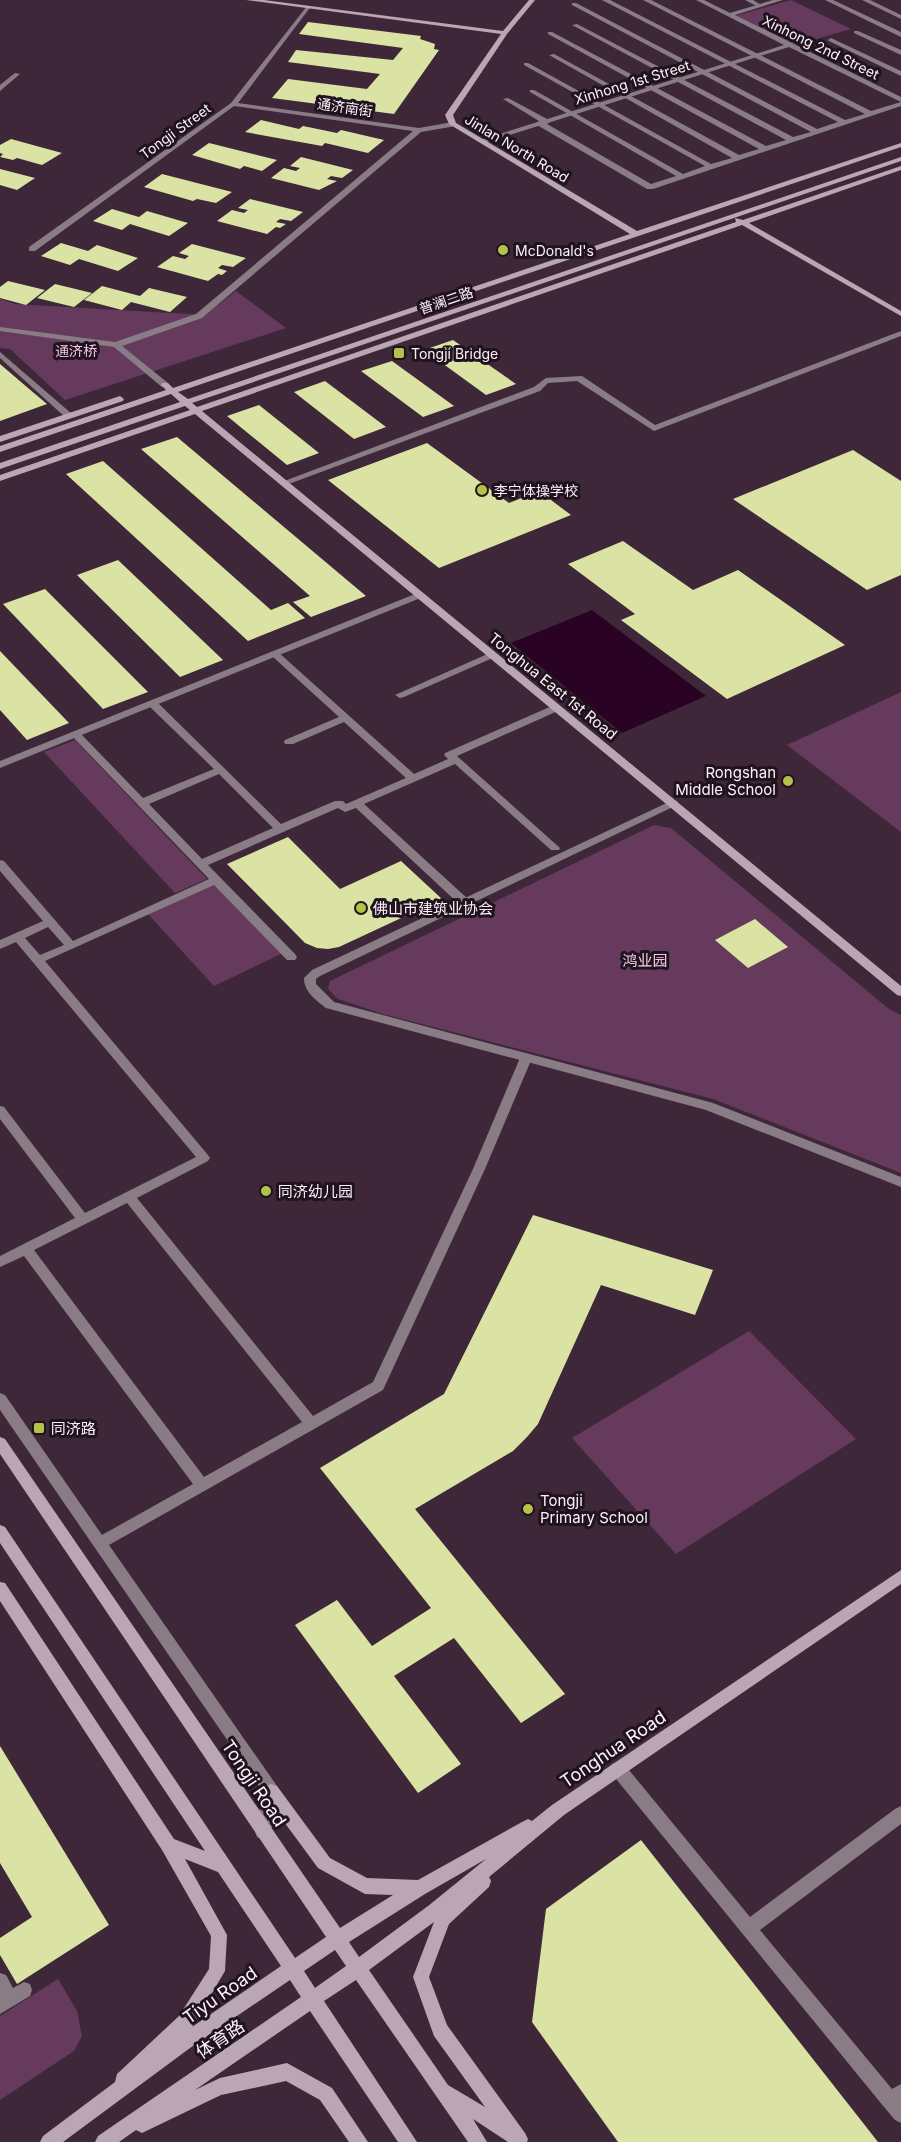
<svg xmlns="http://www.w3.org/2000/svg" width="901" height="2142" viewBox="0 0 901 2142" font-family="Inter,'Noto Sans SC',sans-serif">
<rect width="100%" height="100%" fill="#3f273a"/>
<g fill="#653a5d">
<path d="M791,0L851,29L795,45L735,16Z"/>
<path d="M236,291L286,328L65,400L10,349L0,348V299L15,304L205,315Z"/>
<path d="M901,692V832L787,745Z"/>
<path d="M75,740L207,879L175,893L44,752Z"/>
<path d="M654,825L671,828L889,1009L901,1015V1173L713,1099L383,1014L338,999L328,989L330,981Z"/>
<path d="M215,884L283,953L214,986L148,914Z"/>
<path d="M749,1331L856,1439L676,1554L572,1438Z"/>
<path d="M58,1979L77,2011L82,2036L74,2051L0,2100V2016Z"/>
</g>
<path fill="#2a0224" d="M592,610L706,696L622,733L511,643Z"/>
<g fill="#dae3a3">
<path d="M308,22L421,36L420,39L435,44L434,49L439,50L394,114L272,98L288,79L367,89L380,74L288,62L296,50L393,60L403,48L299,34Z"/>
<path d="M261,120L299,129L303,126L337,133L341,130L384,140L368,153L325,143L322,146L245,132Z"/>
<path d="M11,139L62,153L42,165L17,158L13,160L0,157L3,154L0,153V145Z"/>
<path d="M209,143L277,160L262,171L244,166L240,169L192,155Z"/>
<path d="M301,157L353,170L342,178L331,176L327,179L337,181L319,190L271,178L284,168L296,171L300,168L290,166Z"/>
<path d="M0,169L35,178L17,190L0,185Z"/>
<path d="M162,174L232,192L216,203L197,199L193,201L144,187Z"/>
<path d="M250,199L303,212L291,221L280,219L276,222L286,224L280,228L276,227L267,234L217,221L232,210L244,213L248,210L238,208Z"/>
<path d="M112,209L139,217L147,211L188,223L169,236L130,224L122,230L93,221Z"/>
<path d="M61,243L88,251L97,245L138,258L118,271L79,259L70,265L41,256Z"/>
<path d="M192,244L246,258L233,267L222,265L218,268L227,271L222,275L218,274L208,281L157,267L173,256L185,259L189,256L179,253Z"/>
<path d="M8,281L45,290L26,305L0,298V287Z"/>
<path d="M55,284L92,293L74,307L37,298Z"/>
<path d="M102,286L140,296L149,288L187,297L170,312L131,302L122,310L84,300Z"/>
<path d="M453,340L516,384L486,395L424,350Z"/>
<path d="M392,361L454,406L423,417L361,371Z"/>
<path d="M0,364L28,388L47,404L0,421Z"/>
<path d="M325,381L386,427L354,439L294,392Z"/>
<path d="M259,405L319,453L287,465L227,416Z"/>
<path d="M177,437L366,596L311,617L293,602L310,596L141,449Z"/>
<path d="M427,443L509,503L539,491L571,515L439,568L328,480Z"/>
<path d="M853,450L901,481V575L867,590L733,499Z"/>
<path d="M103,461L271,610L288,603L305,618L248,641L66,474Z"/>
<path d="M623,541L693,590L738,570L845,645L727,699L621,620L635,614L568,564Z"/>
<path d="M118,560L223,660L180,677L77,575Z"/>
<path d="M45,589L148,692L103,709L3,604Z"/>
<path d="M0,651L69,723L27,740L0,710Z"/>
<path d="M288,837L340,889L401,861L442,899L339,947L328,949L317,948L305,943L227,864Z"/>
<path d="M755,919L788,947L748,968L715,940Z"/>
<path d="M533,1215L713,1270L695,1315L601,1285L538,1424L527,1437L513,1451L415,1509L565,1694L521,1723L454,1638L394,1676L461,1764L418,1793L295,1625L337,1600L372,1646L431,1608L320,1468L444,1394Z"/>
<path d="M0,1746L109,1925L17,1984L0,1955V1938L32,1917L0,1863Z"/>
<path d="M641,1840L878,2142H618L532,2022L546,1909Z"/>
</g>
<g fill="none" stroke-linecap="round" stroke-linejoin="round">
<g fill="#897c85" fill-rule="evenodd">
<path d="M602,0H610L845,120L865,114L643,0H651L871,111L901,102V106L653,189H647L537,125L536,123L539,121L503,99L508,98L549,120L550,122L547,124L651,184L676,176L530,92V90H534L683,174L705,166L524,65V63H528L711,164L732,158L549,55L554,54L739,155L759,149L548,34V32H552L766,146L786,140L572,25L577,24L793,137L811,132L572,5V3H576L817,129L838,122Z"/>
<path d="M745,0H753L763,6L758,7Z"/>
<path d="M825,0H833L901,32V37Z"/>
<path d="M862,0H870L901,15V19Z"/>
<path d="M854,31H858L901,50V55L854,33Z"/>
<path d="M831,38L901,71V76L829,41L828,40Z"/>
<path d="M901,331V336L654,431L577,381L548,383L540,391L286,485L283,486L279,483L534,387L546,378L582,376L655,425Z"/>
<path d="M0,352L72,414V418H66L0,358Z"/>
<path d="M275,651L278,652L414,774L448,759L444,755L445,753L552,706H560V710L457,756L560,848L559,850H551L455,764L364,804L468,899L470,902L468,905H460L356,808L345,812L338,808L208,865L295,954L297,957L295,960H287L214,885L45,961L208,1155L210,1158L208,1161L137,1198L313,1416L373,1382L473,1169L520,1058L526,1054L532,1058L485,1169L383,1390L109,1545L277,1786L279,1791L271,1832L269,1837L263,1840L257,1837L255,1832L263,1792L0,1410V1393L5,1395L102,1535L193,1484L24,1256L0,1267V1256L75,1218L0,1119V1106L4,1107L85,1213L196,1157L16,942L0,949V940L43,921L0,871V860L4,861L73,941L209,879L71,735L72,733H80L143,798L214,769L149,706V702H157L281,824L335,801H343L346,804L406,778L344,722L293,744H285L284,742L285,740L339,717L272,656L270,654ZM219,774L273,828L202,859L149,804ZM48,927L64,945L40,955L25,938ZM127,1203L302,1422L204,1477L34,1250Z"/>
<path d="M492,652L497,655L495,657L404,697L400,698L395,695Z"/>
</g>
<g fill="#897c85" fill-rule="evenodd">
<path d="M696,0H704L730,13L773,0H783L735,15L901,97V102L789,47L484,143L477,141L784,45Z"/>
<path d="M307,6L310,8L309,9L238,103L419,128L453,122L457,124L456,126L421,132L202,318L122,346L168,383V387H162L114,347L0,331V327L115,342L196,314L413,131L234,106L35,251H29V247L231,103Z"/>
<path d="M15,73L20,74L0,91V85Z"/>
<path d="M420,592L423,593V597L0,768V761Z"/>
<path d="M673,800L677,801L678,803L677,805L320,976L316,979V984L334,1002L713,1103L901,1177V1187L706,1110L326,1008C316,1000 304,992 304,978L312,970Z"/>
<path d="M618,1762L624,1764L750,1917L895,1809L901,1806V1824L760,1930L892,2089L901,2084V2123L895,2120L884,2107L612,1774L610,1769L612,1764Z"/>
<path d="M0,1973L6,1975L13,1988L24,1982L30,1984L32,1990L30,1996L0,2014Z"/>
</g>
<g fill="#bba6b6" fill-rule="evenodd">
<path d="M246,0H264L503,31L529,0H535L507,34L453,115L456,123L637,231L901,143V147L178,392L188,399L901,157V161L192,403L197,407L736,222L735,218L743,220L901,166V170L749,223L901,311V316L742,225L202,411L901,986V996L897,995L195,414L0,481V475L190,410L185,406L0,469V463L180,402L171,394L0,452V446L166,390L161,385L162,383H168L173,388L630,234L449,124L445,115L501,34Z"/>
<path d="M120,396L124,399L123,401L0,442V436Z"/>
<path d="M0,1437L5,1439L340,1928L393,1895L365,1894L318,1868L265,1796L263,1791L265,1786L271,1784L277,1786L330,1858L367,1878L418,1880L522,1822L528,1819L532,1821L552,1805L901,1570V1584L564,1815L489,1877L491,1881L489,1887L449,1924L429,1977L447,2025L525,2133L528,2139L527,2142H508L473,2119L487,2142H468L356,1980L324,2001L417,2142H398L310,2011L195,2090L220,2078L287,2063L332,2088L368,2142H349L320,2100L286,2081L221,2095L142,2133L136,2130L119,2142H95L98,2136L301,1997L290,1980L190,2048L63,2142H40L43,2136L115,2082L117,2074L179,2016L209,1969L211,1936L162,1850L0,1601V1582L5,1583L174,1839L205,1851L0,1543V1525L5,1527L295,1958L326,1937L0,1454ZM185,1859L218,1872L281,1966L192,2027L225,1971L227,1935ZM486,1859L428,1906L359,1957L349,1942L425,1894ZM434,1922L413,1977L434,2036L485,2107L448,2085L369,1970ZM335,1950L346,1966L315,1988L304,1971Z"/>
</g>
</g>
<g fill="#b5c249" stroke="#1f141d" stroke-width="2">
<circle cx="503" cy="250" r="6"/>
<rect x="393" y="347" width="12" height="12" rx="3"/>
<circle cx="482" cy="490" r="6"/>
<circle cx="788" cy="781" r="6"/>
<circle cx="361" cy="908" r="6"/>
<circle cx="266" cy="1191" r="6"/>
<rect x="33" y="1422" width="12" height="12" rx="3"/>
<circle cx="528" cy="1509" r="6"/>
</g>
<g text-anchor="middle" dominant-baseline="central" stroke-width="6" stroke-linejoin="round" paint-order="stroke">
<g font-size="14" fill="#ffeffb" stroke="#1f141d">
<text transform="translate(821 47) rotate(26)">Xinhong 2nd Street</text>
<text transform="translate(632 82) rotate(-17)">Xinhong 1st Street</text>
<text transform="translate(345 107) rotate(8)">通济南街</text>
<text transform="translate(175 131) rotate(-36)">Tongji Street</text>
<text transform="translate(517 148) rotate(31)">Jinlan North Road</text>
<text transform="translate(446 300) rotate(-19)">普澜二路</text>
</g>
<g font-size="14" fill="#ffeffb" stroke="#1f141d" text-anchor="start">
<text x="515" y="250">McDonald's</text>
<text x="411" y="353">Tongji Bridge</text>
<text x="494" y="490">李宁体操学校</text>
</g>
<g font-size="14" fill="#f6c9ec" stroke="#1f141d">
<text x="76" y="350">通济桥</text>
</g>
<g font-size="15" fill="#ffeffb" stroke="#1f141d">
<text transform="translate(553 686) rotate(39)">Tonghua East 1st Road</text>
</g>
<g font-size="15" fill="#ffeffb" stroke="#1f141d" text-anchor="start">
<text x="776" y="772" text-anchor="end">Rongshan<tspan x="776" dy="17">Middle School</tspan></text>
<text x="373" y="908">佛山市建筑业协会</text>
<text x="278" y="1191">同济幼儿园</text>
<text x="51" y="1428">同济路</text>
<text x="540" y="1500">Tongji<tspan x="540" dy="17">Primary School</tspan></text>
</g>
<g font-size="15" fill="#f6c9ec" stroke="#1f141d">
<text x="645" y="960">鸿业园</text>
</g>
<g font-size="18" fill="#ffeffb" stroke="#1f141d">
<text transform="translate(613 1749) rotate(-34)">Tonghua Road</text>
<text transform="translate(254 1783) rotate(56)">Tongji Road</text>
<text transform="translate(220 1995) rotate(-35)">Tiyu Road</text>
<text transform="translate(220 2039) rotate(-34)">体育路</text>
</g>
</g>
</svg>
